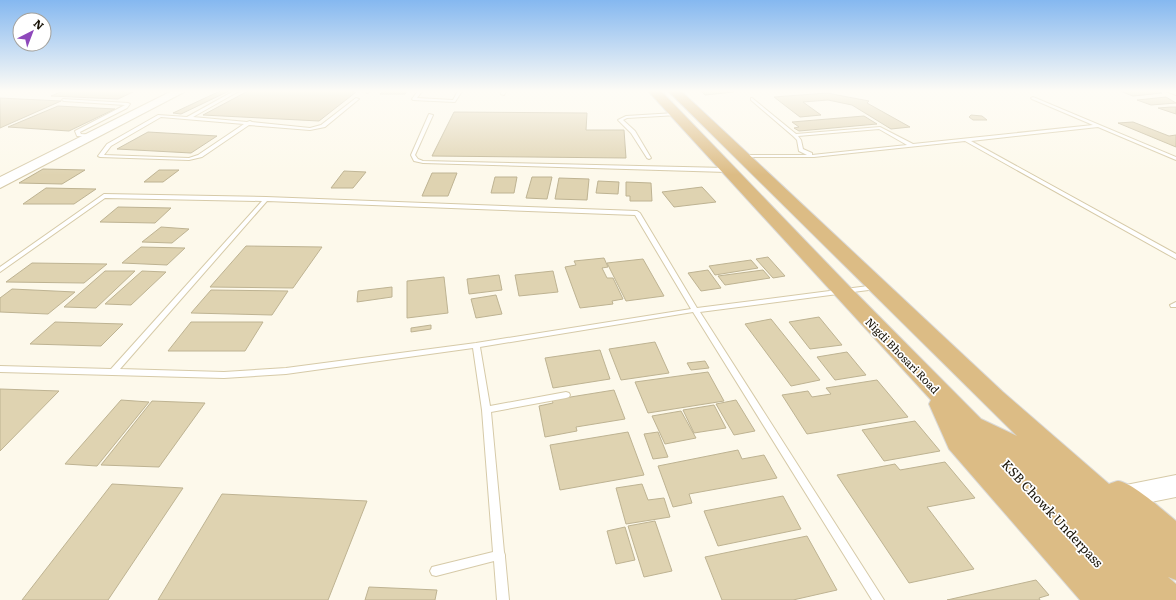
<svg xmlns="http://www.w3.org/2000/svg" width="1176" height="600" viewBox="0 0 1176 600" font-family="Literata,serif">
<rect width="100%" height="100%" fill="#fdf9eb"/>
<g fill="#dfd3b1" stroke="#beb392">
<path d="M63,91H112L133,92L118,99L51,96Z"/>
<path d="M220,91H229L181,114L173,113Z"/>
<path d="M248,91H350L356,92L319,121L203,115Z"/>
<path d="M383,91H407L405,94H380Z"/>
<path d="M701,91H733L734,92L705,95Z"/>
<path d="M1120,91H1156L1162,93L1133,96Z"/>
<path d="M827,93L869,101L867,103L910,127L891,129L852,105L828,100L803,102L821,115L800,117L774,97Z"/>
<path d="M1166,97L1176,103L1151,105L1137,100Z"/>
<path d="M0,98L61,101L0,128Z"/>
<path d="M58,106L115,109L69,131L8,127Z"/>
<path d="M1171,107H1176V114L1158,108Z"/>
<path d="M454,112L587,113L586,130H624L626,158L432,156Z"/>
<path d="M971,115L982,116L987,120H973L969,117Z"/>
<path d="M864,116L877,124L799,131L794,128L799,127L792,122Z"/>
<path d="M1133,122L1169,136L1176,135V147L1118,123Z"/>
<path d="M148,132L217,136L191,153L117,149Z"/>
<path d="M43,169L85,170L62,184L19,183Z"/>
<path d="M159,170H179L163,182H144Z"/>
<path d="M344,171L366,172L353,188H331Z"/>
<path d="M432,173H457L448,196H422Z"/>
<path d="M495,177H517L514,193H491Z"/>
<path d="M532,177H552L547,199L526,198Z"/>
<path d="M559,178L589,179L587,200L555,199Z"/>
<path d="M598,181L619,182L618,194L596,193Z"/>
<path d="M626,182L651,183L652,201H630V196H626Z"/>
<path d="M702,187L716,202L674,207L662,192Z"/>
<path d="M46,188L96,189L74,204H23Z"/>
<path d="M118,207L171,208L155,223L100,222Z"/>
<path d="M161,227L189,229L172,243L142,242Z"/>
<path d="M246,246L322,247L293,288L210,287Z"/>
<path d="M141,247L185,248L167,265L122,263Z"/>
<path d="M768,257L785,276L773,278L756,259Z"/>
<path d="M604,258L608,267L602,268L607,278H613L623,299L612,301L613,304L580,308L565,267L576,265L574,261Z"/>
<path d="M643,259L664,296L626,301L607,263Z"/>
<path d="M751,260L758,268L715,275L709,266Z"/>
<path d="M32,263L107,264L84,283L6,282Z"/>
<path d="M708,270L721,288L701,291L688,273Z"/>
<path d="M763,270L770,278L725,285L718,276Z"/>
<path d="M105,271H135L96,308L64,307Z"/>
<path d="M142,271L166,272L131,305L105,304Z"/>
<path d="M553,271L558,292L519,296L515,275Z"/>
<path d="M499,275L502,290L469,294L467,279Z"/>
<path d="M444,277L448,313L407,318V281Z"/>
<path d="M392,287V297L357,302L358,291Z"/>
<path d="M12,289L75,292L48,314L0,312V298Z"/>
<path d="M211,290L288,291L272,315L191,313Z"/>
<path d="M496,295L502,314L476,318L471,299Z"/>
<path d="M819,317L842,345L810,349L789,322Z"/>
<path d="M771,319L820,380L791,386L745,324Z"/>
<path d="M55,322L123,324L101,346L30,344Z"/>
<path d="M191,322H263L245,351H168Z"/>
<path d="M431,325V329L411,332V328Z"/>
<path d="M655,342L669,373L621,380L609,349Z"/>
<path d="M600,350L610,379L553,388L545,358Z"/>
<path d="M847,352L866,375L835,380L817,357Z"/>
<path d="M705,361L709,368L691,370L687,363Z"/>
<path d="M708,372L724,401L648,413L635,382Z"/>
<path d="M877,380L908,417L807,434L782,395L808,391L812,397L831,394L826,388Z"/>
<path d="M0,389L59,391L0,451Z"/>
<path d="M614,390L625,419L576,427L577,431L545,437L539,406L553,403L552,400Z"/>
<path d="M121,400L149,402L97,466L65,464Z"/>
<path d="M736,400L755,431L734,435L716,404Z"/>
<path d="M152,401L205,403L159,467L101,465Z"/>
<path d="M714,405L726,428L694,433L683,410Z"/>
<path d="M681,411L696,438L665,444L652,416Z"/>
<path d="M915,421L940,451L884,461L862,430Z"/>
<path d="M628,432L644,475L560,490L550,445Z"/>
<path d="M658,432L668,457L653,459L644,434Z"/>
<path d="M738,450L742,459L764,455L777,478L689,494L692,503L673,507L658,466Z"/>
<path d="M945,462L975,498L927,507L974,569L909,583L837,475L895,464L900,470Z"/>
<path d="M112,484L183,488L108,600H22Z"/>
<path d="M642,484L648,500L664,498L670,517L626,524L616,488Z"/>
<path d="M222,494L367,501L328,600H158Z"/>
<path d="M783,496L801,529L718,546L704,511Z"/>
<path d="M655,521L672,571L644,577L628,526Z"/>
<path d="M625,527L635,560L616,564L607,531Z"/>
<path d="M807,536L837,590L793,600H722L705,557Z"/>
<path d="M1036,580L1049,595L1039,598L1040,600H947Z"/>
<path d="M369,587L437,590L435,600H365Z"/>
</g>
<g fill="none" stroke-linecap="round" stroke-linejoin="round">
<defs>
<g id="lane">
<path d="M234,91H239L193,117L247,122L250,121L252,122L310,128L321,125L356,98L359,99L325,127L310,130L249,125L202,157L189,160L100,157L98,156L107,144L158,115L187,117ZM161,117L244,124L198,155L189,158L104,155L111,146Z"/>
<path d="M365,91H369V92L367,93Z"/>
<path d="M418,91H422L417,98L453,100L458,91H462L455,102H454L413,100L412,99Z"/>
<path d="M502,91H506L504,95L501,94Z"/>
<path d="M1033,97L1176,157V160L1098,127L971,141L1176,254V259L965,141L814,157H743L741,156L743,155H807L799,151L797,140L793,136L751,100V98H752L796,134L880,127L913,144L1093,125L1032,99L1031,98ZM879,129L907,145L812,155V153L803,149L801,140L798,136Z"/>
<path d="M63,99L128,103L130,104L127,108L80,132L81,134L94,135V136L92,137L77,136L75,131L125,105L64,101L62,100Z"/>
<path d="M675,113L677,114V115L627,118L623,120L635,131L651,158L649,159L647,158L631,133L618,120L626,116Z"/>
<path d="M429,114L433,115L415,155L418,159L423,161L727,168L730,170L727,172L423,163L414,161L411,155Z"/>
<path d="M104,194L266,197L637,211L640,213L697,308L876,285L878,286L879,287L878,288L876,289L700,312L884,600H872L693,312L480,347L490,406L566,392L569,393L570,395L569,397L566,398L491,412L504,552L505,555V557L509,600H497L494,561L436,576L432,575L430,571L432,567L436,566L493,552L482,410L473,348L286,374L224,378L0,372V366L111,369L262,201L105,198L0,272V267ZM267,201L635,215L691,309L476,343L286,368L224,372L120,369Z"/>
<path d="M1176,302V307H1171L1170,305Z"/>
</g>
<path id="street" d="M1166,91H1176V95Z"/>
<g id="secondary">
<path d="M172,91H186L0,188V177Z"/>
<path d="M1176,475V497L1121,508L1111,504L1107,496L1111,488Z"/>
</g>
<path id="primary" d="M648,91H661L849,286L981,419L1017,436L668,91H681L1003,392L1109,484C1112,483 1116,481 1118,481C1132,482 1165,512 1176,521V580L1168,577L1176,584V600H1080L949,449L929,404L931,400Z"/>
</defs>
<use href="#lane" stroke="#d6caa8" stroke-width="2"/>
<use href="#street" stroke="#d6caa8" stroke-width="2"/>
<use href="#secondary" stroke="#d6caa8" stroke-width="2"/>
<use href="#primary" stroke="#dad9d7" stroke-width="2"/>
<use href="#lane" fill="#fff" fill-rule="evenodd"/>
<use href="#street" fill="#fff" fill-rule="evenodd"/>
<use href="#secondary" fill="#fff" fill-rule="evenodd"/>
<use href="#primary" fill="#dcbc85" fill-rule="evenodd"/>
</g>
<linearGradient id="sky" x2="0" y2="1"><stop stop-color="#85b8f0"/><stop offset="0.52" stop-color="#fefcf6"/><stop offset="1" stop-color="#fefcf6" stop-opacity="0"/></linearGradient>
<rect width="1176" height="175" fill="url(#sky)"/>
<g text-anchor="middle" dominant-baseline="central" stroke-width="3.5" stroke-linejoin="round" paint-order="stroke">
<g font-size="11" fill="#191408" stroke="#fff">
<text transform="translate(903 355) rotate(46)">Nigdi Bhosari Road</text>
</g>
<g font-size="13" fill="#191408" stroke="#fff">
<text transform="translate(1053 513) rotate(47)">KSB Chowk Underpass</text>
</g>
</g>
<g transform="translate(32 32) rotate(42)"><circle r="19" fill="#ffffff" stroke="#a3a19c"/>
<path d="M0-3L7 15L0 10L-7 15Z" fill="#8e48bb"/>
<text y="-6" font-size="11" font-weight="bold" text-anchor="middle" fill="#191408">N</text>
</g>
</svg>
